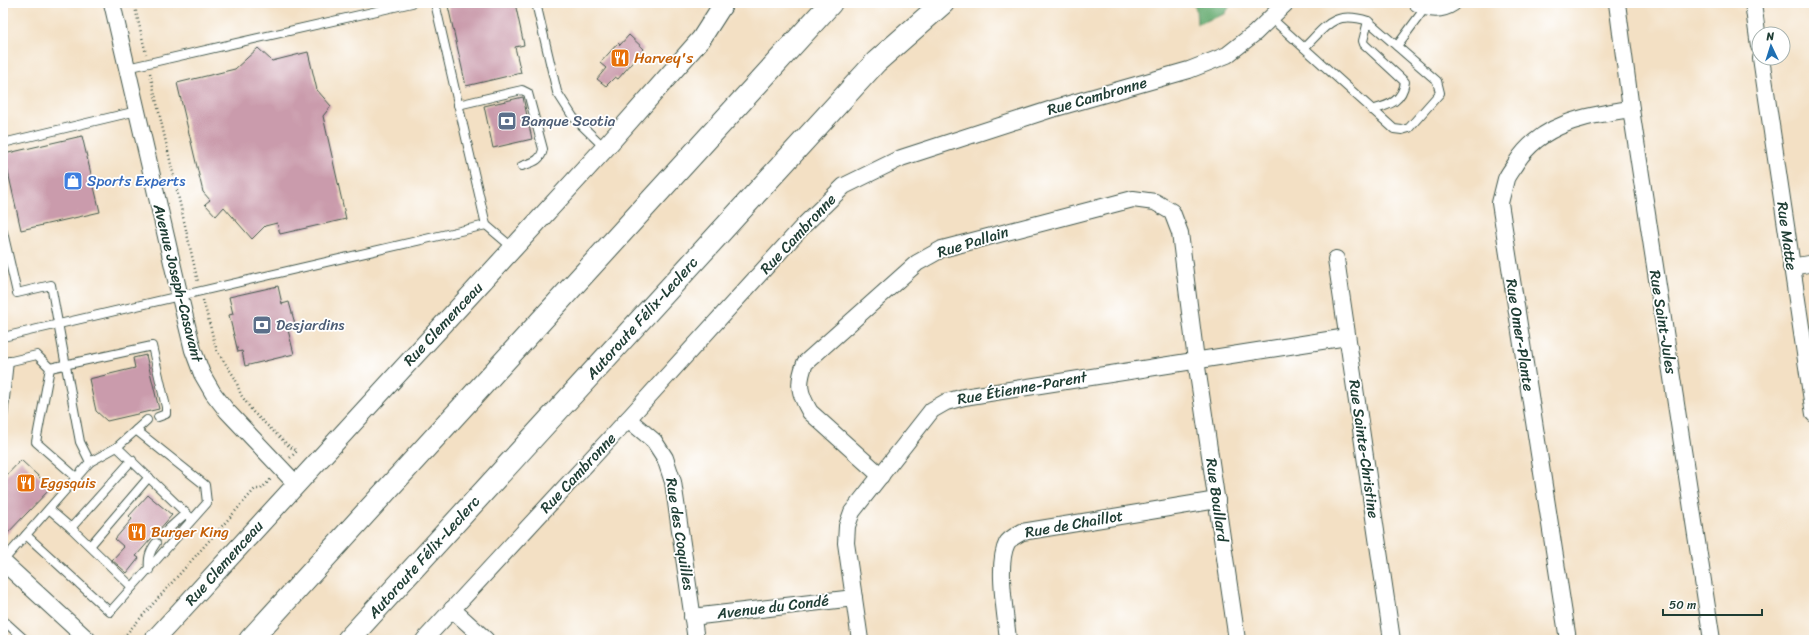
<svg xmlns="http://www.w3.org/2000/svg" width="1817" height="643" viewBox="0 0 1817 643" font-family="Sriracha,sans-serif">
<rect width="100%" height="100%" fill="#fff"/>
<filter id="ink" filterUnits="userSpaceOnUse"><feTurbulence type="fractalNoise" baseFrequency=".025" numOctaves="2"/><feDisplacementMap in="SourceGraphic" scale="8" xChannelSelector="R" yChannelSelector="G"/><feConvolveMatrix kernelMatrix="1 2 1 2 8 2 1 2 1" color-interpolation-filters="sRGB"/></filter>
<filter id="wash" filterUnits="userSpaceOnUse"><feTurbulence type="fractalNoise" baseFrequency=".012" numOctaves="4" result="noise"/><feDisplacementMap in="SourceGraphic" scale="16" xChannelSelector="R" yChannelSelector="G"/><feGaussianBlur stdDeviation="0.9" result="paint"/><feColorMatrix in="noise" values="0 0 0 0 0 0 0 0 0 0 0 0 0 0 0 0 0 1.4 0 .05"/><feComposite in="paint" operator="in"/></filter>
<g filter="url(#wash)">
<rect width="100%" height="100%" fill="#f3e0c4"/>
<path fill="#66ab71" stroke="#427452" d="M1193,3H1232L1225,14L1197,24L1196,10Z"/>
<g id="blocks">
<g fill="#ca9bac">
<path d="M462,3H515L524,45L515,47L521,73L466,86L448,6Z"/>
<path d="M629,35L644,49L618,79L615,77L606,86L597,79L606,68L600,63L618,43L620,45Z"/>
<path d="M258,48L272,61L308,52L317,90L331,106L323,116L346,219L280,234L277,223L265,226L252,239L224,207L216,216L205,204L210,200L203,192L177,83L235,69Z"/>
<path d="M523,97L532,139L493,148L484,106Z"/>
<path d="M82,136L100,212L21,230L4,154Z"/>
<path d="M278,286L282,304L289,302L295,324L287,326L294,354L245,366L242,351L238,352L229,315L233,314L229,297Z"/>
<path d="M146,355L159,409L107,421L96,411L89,379L135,368L133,358Z"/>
<path d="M21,460L51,488L3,538V479Z"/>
<path d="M148,495L172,515L136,556L139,558L127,573L112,560L124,547L115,539L132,519L129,516Z"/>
</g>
</g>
</g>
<g filter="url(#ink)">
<use href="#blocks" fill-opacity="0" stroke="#3f554a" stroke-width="1"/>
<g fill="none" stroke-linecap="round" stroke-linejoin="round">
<defs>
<g id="service">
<path d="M435,3L486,225L513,248"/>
<path d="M536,3L557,92L573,117L605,148"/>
<path d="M1271,18L1394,129L1402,130L1409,128L1440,93L1437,81L1368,21C1334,10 1326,26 1304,48"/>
<path d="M1368,21L1363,41L1364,44L1405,82C1402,102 1389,105 1372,110"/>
<path d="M1397,46L1425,8"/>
<path d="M127,68L412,3"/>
<path d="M458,105L522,90L528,93L543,149C541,161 533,162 522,166"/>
<path d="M3,143L137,111"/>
<path d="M3,232L17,293L51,285L80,442L90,462L3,561"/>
<path d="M3,337L486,225"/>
<path d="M3,363L37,355L50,368L36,442L77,478"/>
<path d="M50,368L152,346L166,407V414L158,417"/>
<path d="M3,417L9,361"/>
<path d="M136,430L147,420"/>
<path d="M90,462L117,447L192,519"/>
<path d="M49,509L71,528L132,460"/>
<path d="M71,528L132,587"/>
<path d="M164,533L186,513"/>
<path d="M26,535L110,612L207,503L205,485L136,430L117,447"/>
<path d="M90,546L149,477"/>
<path d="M149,570C148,559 149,552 156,543"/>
<path d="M3,620L25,640"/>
</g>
<g id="minor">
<path d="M112,3L180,297L193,350L202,374L213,393L227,411L296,484"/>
<path d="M1417,3C1429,10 1441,11 1453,3"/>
<path d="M1617,3L1631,109L1712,640"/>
<path d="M1753,3L1759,46"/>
<path d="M1761,58L1814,414"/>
<path d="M1336,259L1392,640"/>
<path d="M1791,267L1814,263"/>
<path d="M628,419L654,441L665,458L673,482L696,640"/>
<path d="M881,476L810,412C799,393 797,384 805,363L917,263L942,249L1133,199L1155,202L1172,212L1180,233L1196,360L1237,640"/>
<path d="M3,562L88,640"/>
<path d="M452,609L486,640"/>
<path d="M692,617L854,598"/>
<path d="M424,640L628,419L805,224L844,186L901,158L1052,109L1189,70L1227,55L1255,33L1286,3"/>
<path d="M860,640L846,543L847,526L852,512L932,410L946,402L964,397L1347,337"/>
<path d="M1008,640C1006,616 996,564 1007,543C1009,539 1017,535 1022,532L1217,500"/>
<path d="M1568,640L1500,203C1502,195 1504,187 1506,179C1508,174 1513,168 1516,163C1541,123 1588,115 1631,109"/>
</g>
<path id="tertiary" d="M154,640L605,148L701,39L724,3"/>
<g id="motorway">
<path d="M250,640L831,3"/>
<path d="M348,640L876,62L943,3"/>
</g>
</defs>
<use href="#service" stroke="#3f554a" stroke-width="10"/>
<use href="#minor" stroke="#3f554a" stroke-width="18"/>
<use href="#tertiary" stroke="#3f554a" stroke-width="21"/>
<use href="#motorway" stroke="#3f554a" stroke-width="24"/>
<g stroke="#3f554a" stroke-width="2.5" stroke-dasharray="1 3" stroke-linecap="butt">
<path d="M134,3L146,54"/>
<path d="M150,73L198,282"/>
<path d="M203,300L217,351L235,378L241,395L253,412L290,447L297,451L290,458"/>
<path d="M121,640L255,489H261L272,478"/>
</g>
<use href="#service" stroke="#fff" stroke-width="8"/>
<use href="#minor" stroke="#fff" stroke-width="16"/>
<use href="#tertiary" stroke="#fff" stroke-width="19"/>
<use href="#motorway" stroke="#fff" stroke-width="22"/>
</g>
</g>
<defs>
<symbol id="restaurant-square" viewBox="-11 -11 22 22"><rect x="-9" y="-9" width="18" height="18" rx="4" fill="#e8710a" stroke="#fff"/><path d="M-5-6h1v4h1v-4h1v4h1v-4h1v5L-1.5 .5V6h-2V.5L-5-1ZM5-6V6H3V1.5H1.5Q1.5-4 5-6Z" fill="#fff"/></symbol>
<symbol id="bank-square" viewBox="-11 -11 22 22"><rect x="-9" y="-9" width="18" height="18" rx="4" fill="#5c6f8a" stroke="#fff"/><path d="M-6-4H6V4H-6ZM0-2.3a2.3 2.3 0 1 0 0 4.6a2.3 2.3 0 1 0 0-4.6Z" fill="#fff"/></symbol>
<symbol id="shop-square" viewBox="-11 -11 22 22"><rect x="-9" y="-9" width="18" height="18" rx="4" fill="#3f7fe0" stroke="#fff"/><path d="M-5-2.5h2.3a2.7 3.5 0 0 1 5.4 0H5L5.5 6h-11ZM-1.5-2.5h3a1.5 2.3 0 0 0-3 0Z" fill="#fff"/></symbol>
</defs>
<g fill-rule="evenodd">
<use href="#restaurant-square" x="609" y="47" width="22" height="22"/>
<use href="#bank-square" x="496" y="110" width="22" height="22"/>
<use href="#shop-square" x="62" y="170" width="22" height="22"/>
<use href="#bank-square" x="251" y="314" width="22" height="22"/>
<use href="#restaurant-square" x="15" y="472" width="22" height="22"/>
<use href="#restaurant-square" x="126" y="521" width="22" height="22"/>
</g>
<g text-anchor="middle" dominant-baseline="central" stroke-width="3.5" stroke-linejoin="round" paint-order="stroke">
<g font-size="15" fill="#c56008" stroke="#fff" text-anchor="start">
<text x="634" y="58">Harvey's</text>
<text x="40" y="483">Eggsquis</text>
<text x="151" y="532">Burger King</text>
</g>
<g font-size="15" fill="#1f3d34" stroke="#fff">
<text transform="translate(1097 96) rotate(-16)">Rue Cambronne</text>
<text transform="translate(798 234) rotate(-47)">Rue Cambronne</text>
<text transform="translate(1787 236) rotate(82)">Rue Matte</text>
<text transform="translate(973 242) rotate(-17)">Rue Pallain</text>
<text transform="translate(178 283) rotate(76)">Avenue Joseph-Casavant</text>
<text transform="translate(642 318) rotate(-48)">Autoroute Félix-Leclerc</text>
<text transform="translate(1663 322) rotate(81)">Rue Saint-Jules</text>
<text transform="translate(443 324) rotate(-47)">Rue Clemenceau</text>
<text transform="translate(1520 335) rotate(81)">Rue Omer-Plante</text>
<text transform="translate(1022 388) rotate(-10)">Rue Étienne-Parent</text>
<text transform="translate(1364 449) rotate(82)">Rue Sainte-Christine</text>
<text transform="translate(578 473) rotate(-47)">Rue Cambronne</text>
<text transform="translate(1217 500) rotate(82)">Rue Boullard</text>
<text transform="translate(1074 524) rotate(-10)">Rue de Chaillot</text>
<text transform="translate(680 534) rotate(81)">Rue des Coquilles</text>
<text transform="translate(424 557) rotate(-48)">Autoroute Félix-Leclerc</text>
<text transform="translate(224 563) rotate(-48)">Rue Clemenceau</text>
<text transform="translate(773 607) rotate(-7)">Avenue du Condé</text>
</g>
<g font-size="15" fill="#4e5e75" stroke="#fff" text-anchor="start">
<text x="521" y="121">Banque Scotia</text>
<text x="276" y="325">Desjardins</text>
</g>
<g font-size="15" fill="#366cbe" stroke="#fff" text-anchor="start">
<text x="87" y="181">Sports Experts</text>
</g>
</g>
<rect width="1817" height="643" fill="none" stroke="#fff" stroke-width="16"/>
<g transform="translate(1771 46) rotate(356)"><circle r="19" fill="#ffffff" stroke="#a5b1ae"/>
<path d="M0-3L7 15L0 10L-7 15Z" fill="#1f6fb2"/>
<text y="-6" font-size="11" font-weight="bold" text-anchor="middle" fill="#1f3d34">N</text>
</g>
<path d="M1663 609v6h99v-6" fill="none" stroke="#1f3d34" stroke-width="2"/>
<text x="1669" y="609" font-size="12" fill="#1f3d34" stroke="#ffffff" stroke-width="3" paint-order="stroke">50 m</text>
</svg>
